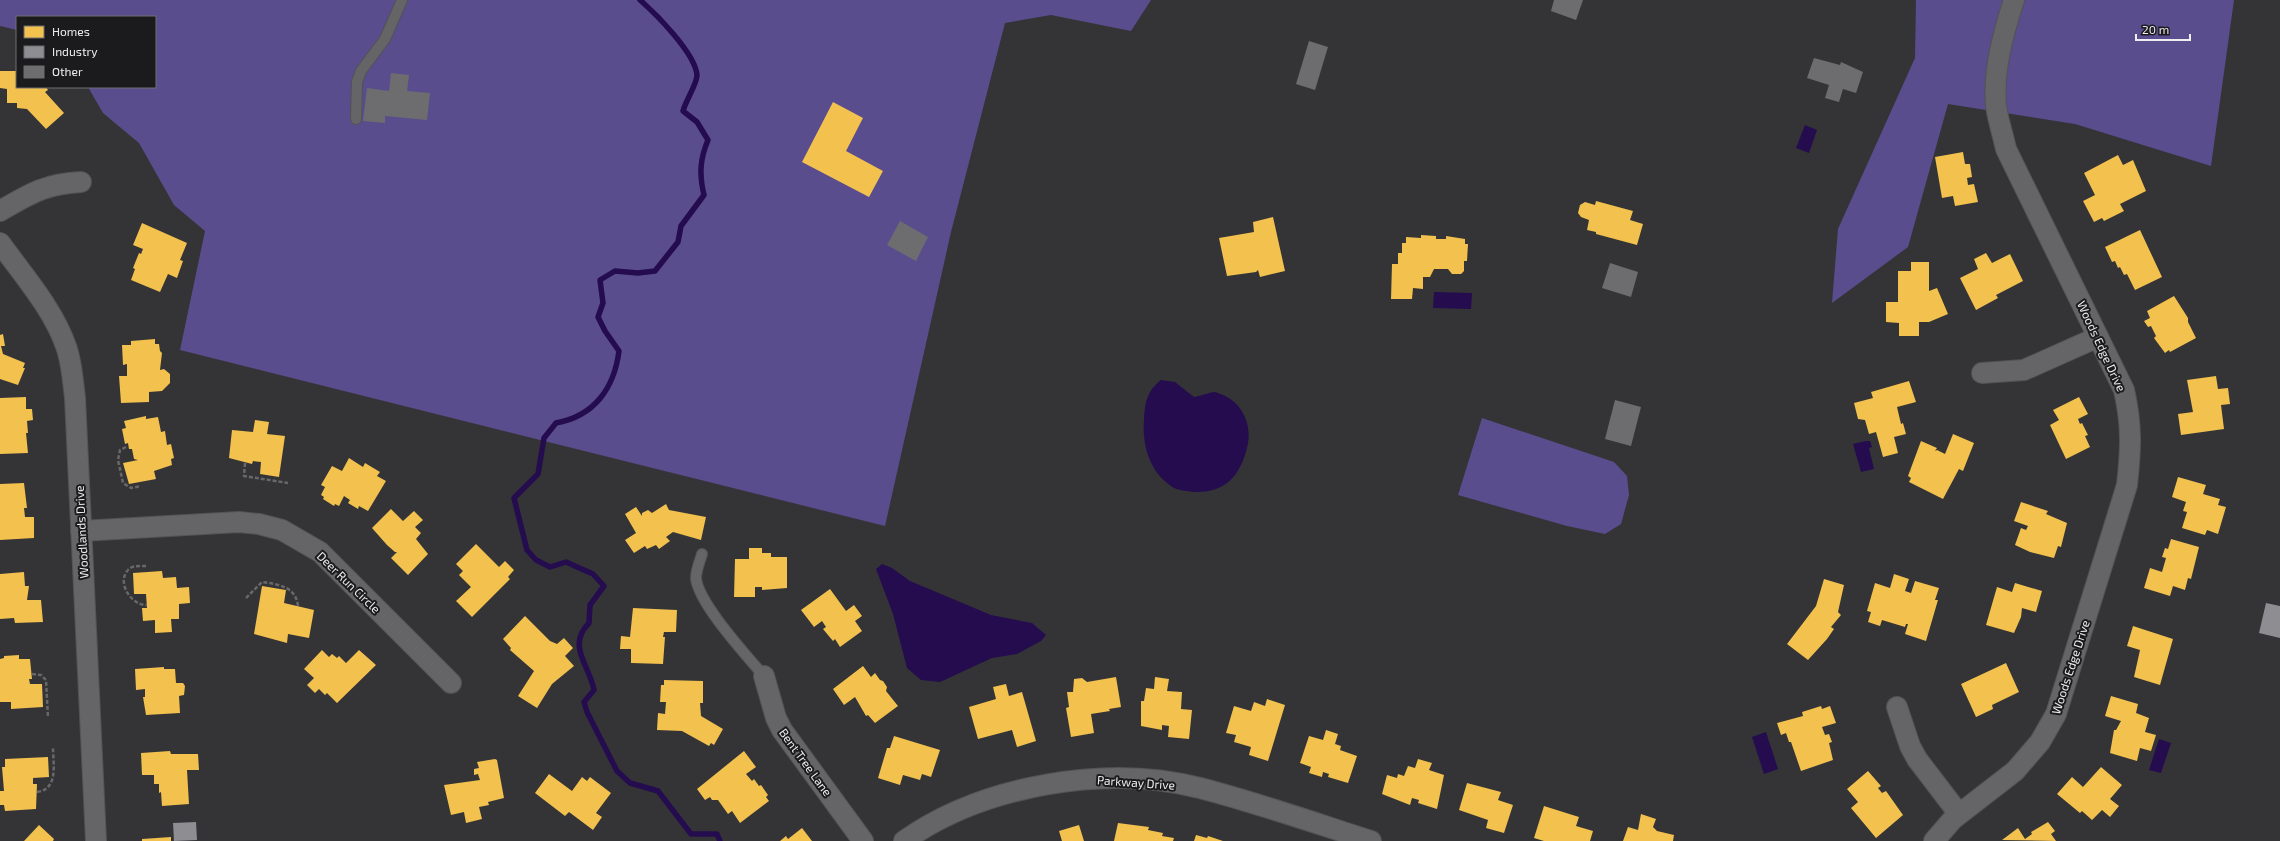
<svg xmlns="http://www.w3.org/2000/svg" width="2280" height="841" viewBox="0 0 2280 841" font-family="'Exo 2',sans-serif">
<rect width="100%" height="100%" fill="#343436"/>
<g fill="#5a4d8e">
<path d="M0,0H1151L1131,31L1051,15L1005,23L951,232L885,526L180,350L205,231L174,205L139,143L103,113L88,87H155V17H17V30L0,26Z"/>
<path d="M1916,0H2234L2211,166L2075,124L1948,104L1908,247L1832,303L1838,229L1915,58Z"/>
<path d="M1482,418L1614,462L1627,476L1629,495L1621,524L1605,534L1567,526L1458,495Z"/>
</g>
<g fill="#240c4f">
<path d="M1805,125L1817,130L1809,153L1796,148Z"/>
<path d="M1434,292L1472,293L1471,309L1433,308Z"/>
<path d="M1161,380L1175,382L1194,397C1201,396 1207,393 1214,392C1217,392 1220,394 1223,395C1243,403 1253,427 1247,448C1240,476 1225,493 1195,492C1188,491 1177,491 1171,486C1149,471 1142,444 1144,420C1145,402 1147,391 1161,380Z"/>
<path d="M1866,441H1870L1872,447L1869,448L1874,469L1861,472L1853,444Z"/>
<path d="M882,564L892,568L910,581L991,615L1032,623L1046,635L1041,641L1017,654L992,658L940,682L921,680L907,668L893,614L876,569Z"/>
<path d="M1766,732L1778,769L1764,774L1752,737Z"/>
<path d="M2159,739L2171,743L2161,773L2149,770Z"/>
</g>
<g fill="#f2c14e">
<path d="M0,71H17V87H46L48,90L45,92L64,113L46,129L27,109L17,108V103H7V89L0,88Z"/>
<path d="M833,102L863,118L846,151L883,171L869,197L802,162Z"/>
<path d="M1963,152L1965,164H1970L1972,177L1967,178L1968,185L1974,184L1978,202L1955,206L1953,196L1942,198L1935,157Z"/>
<path d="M2118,155L2123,165L2133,160L2146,191L2120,204L2124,211L2104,221L2102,218L2094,222L2083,201L2095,195L2084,173Z"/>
<path d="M1596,201L1633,211L1630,220L1643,224L1637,245L1596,234V232L1587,230L1589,220L1581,217L1578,213L1580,205L1585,202L1595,205Z"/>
<path d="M1273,217L1285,271L1260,277L1258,270L1256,272L1227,276L1219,238L1254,232L1253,222Z"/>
<path d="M142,223L187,243L180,260L183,261L177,278L168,274L160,292L131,280L135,269L133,268L139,253L141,254L143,249L133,245Z"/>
<path d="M2140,230L2162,277L2135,290L2127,274L2124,275L2120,267L2118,268L2115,261L2112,262L2105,247Z"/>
<path d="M1421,235L1436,236V239H1446V236L1465,239V244H1468L1467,261H1464V271L1461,274H1452L1448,269H1434L1430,277H1423V289L1413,288L1412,299H1391L1392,264H1398V253H1402V243H1406V237L1421,238Z"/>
<path d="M1986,253L1992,263L2010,254L2023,281L1996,295L1998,298L1976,310L1960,278L1978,269L1974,259Z"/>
<path d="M1911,262H1929V291L1937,288L1948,314L1929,322H1919V336H1899V323L1886,322V302H1898V271H1911Z"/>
<path d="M2174,296L2188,318V322L2196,338L2170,352L2169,350L2165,353L2154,338L2156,336L2151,326L2148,327L2144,321L2150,318L2147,311Z"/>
<path d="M3,334L5,346H1L3,354L25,363L23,368H25L18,385L0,379V335Z"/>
<path d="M155,339V344H159L160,351L162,353L160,370L164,369L170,374V383L162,391L149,392V402L121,403L119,376H127V364L123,365L122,345H131V341Z"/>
<path d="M2216,376L2218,389L2228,388L2230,404L2221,405L2224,429L2181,435L2178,414L2193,412L2187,380Z"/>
<path d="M1909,381L1916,402L1897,407L1901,424L1903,423L1906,434L1894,437L1898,453L1883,457L1876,432L1869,434L1865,420L1858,419L1854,403L1873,398L1871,392Z"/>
<path d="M26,397V409H32L33,420L27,421L28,433H26L28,453L0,454V398Z"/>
<path d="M2079,397L2088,414L2078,419L2080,424L2082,423L2088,435L2085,436L2090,447L2066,459L2050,425L2059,420L2053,410Z"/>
<path d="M146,416V419L158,417L161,432L165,431L167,445L171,444L174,458L171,459L172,465L154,471L156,479L129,484L123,463L138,460L134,459L132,449H129L128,443L125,444L122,429L126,428L124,421Z"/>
<path d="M255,420L269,422L267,434L285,436L279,477L260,474L261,462L253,461L252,464L229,458L232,430L253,432Z"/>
<path d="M1953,434L1974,443L1963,471L1959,469L1943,499L1909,482L1911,478L1908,476L1921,441L1937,448L1935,451L1937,450L1945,454Z"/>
<path d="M349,458L363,467L365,463L380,472L377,476L386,481L368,511L359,506L358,509L348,503L350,500L344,496L339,506L335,504L334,506L323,499L324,497L321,495L325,487L321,485L332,466L342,471Z"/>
<path d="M2178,477L2206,485L2203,494L2220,499L2218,505L2226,507L2218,534L2207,530L2205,535L2182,528L2187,512L2183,511L2186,502L2172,497Z"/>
<path d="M24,483L27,508H24L25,517H34V538L0,540V484Z"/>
<path d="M2021,502L2048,511L2046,514L2067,523L2061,547L2058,546L2054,558L2030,552L2015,545L2021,528L2026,530L2028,526L2014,521Z"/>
<path d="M666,504L669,510L706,517L701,540L673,532L666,537L670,541L659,549L656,545L647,549L645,546L634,553L625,540L636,533L625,514L636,507L642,516V513L648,510L652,513Z"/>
<path d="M391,509L403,521L414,511L423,520L415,527L421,533L416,539L428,554L408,575L391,558L397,552H395L387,545L372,528Z"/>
<path d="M2171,539L2199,547L2191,579L2188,578L2185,590L2173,586L2170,596L2144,588L2150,568L2162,572L2166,558L2162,557L2165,548L2168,549Z"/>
<path d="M476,544L499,567L505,561L514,570L508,577L510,579L472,617L456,601L471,587L459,575L463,571L456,564Z"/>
<path d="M749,548H762V553H771V557H787V588L762,590V587H755V597H734L735,559H749Z"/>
<path d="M162,571L163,578L176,577L177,588L189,587L190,603L179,604V619H171L172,632L155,633V620L143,621L142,608H147L146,594H134L133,573Z"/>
<path d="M24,572L25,586H29L27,600H41L43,622L15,623L14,618L0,619V574Z"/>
<path d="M1894,574L1909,579L1905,591L1911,593L1915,581L1939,588L1935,600H1938L1926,641L1905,634L1908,624H1906L1905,627L1882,620L1880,626L1868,622L1871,612L1867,611L1875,583L1890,588Z"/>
<path d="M1824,579L1844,585L1838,612L1841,615L1831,627L1834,629L1827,639L1808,660L1787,644L1816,606Z"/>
<path d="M2015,583L2042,591L2036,612L2022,608L2021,617L2014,633L1986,625L1997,587L2012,592Z"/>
<path d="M262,586L286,590L284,603L314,610L309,638L288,634L287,643L254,634Z"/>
<path d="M830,589L846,611L854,605L862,616L855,621L862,631L840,647L835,639L833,641L823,629L826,627L822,621L814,627L801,610Z"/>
<path d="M633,608L677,610L676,632H664L663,637H665L663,664L631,663V649H620L621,636L630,637Z"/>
<path d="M525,616L550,641L557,644L564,638L573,648L565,656L574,666L552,684L537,708L518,696L534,671L510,650L511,648L503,639Z"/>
<path d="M2133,626L2173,639L2160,685L2134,677L2140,650L2127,646Z"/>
<path d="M322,650L329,657L332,654L337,658L339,656L346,663L359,650L376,665L337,703L327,693L325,695L319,689L315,693L307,685L314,678L304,669Z"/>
<path d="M19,655V659H30L32,679H29L30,684H42L43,707L11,709V702H0V659L4,658V656Z"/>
<path d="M2006,663L2019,692L1992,705L1993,709L1976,717L1961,684Z"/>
<path d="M863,666L871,677L875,673L880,680L883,681L887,687L886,691L898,706L875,723L868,715L866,716L855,697L844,705L833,689Z"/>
<path d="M164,667V669H175L176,683H183L185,686L184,695L179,696L180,713L146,715L143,697H145V689L136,690L135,669Z"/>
<path d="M1116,677L1121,707L1109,709L1110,711L1091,714L1094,733L1071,737L1066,708L1069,707L1067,692H1073L1074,679L1082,678L1087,682Z"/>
<path d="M1155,677L1169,679L1167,691L1182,692L1181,709L1192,710L1189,739L1168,737L1169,726L1162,725V730L1141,726V701H1144L1146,688L1154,689Z"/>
<path d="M664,680L703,681V703H700L701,716L723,729L714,745L711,743L709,746L682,731L657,730L658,713L665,714L666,702H660L661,685H664Z"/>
<path d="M1006,684L1009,696L1022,692L1036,741L1017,747L1012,730L978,739L969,707L996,699L993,687Z"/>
<path d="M2111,696L2138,704L2136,713L2149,718L2145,732L2156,735L2151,751L2140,748L2137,761L2110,753L2114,730H2116L2121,721L2105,716Z"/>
<path d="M1267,699L1285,705L1268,761L1249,755L1251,747L1234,742L1236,735L1226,733L1234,706L1251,711L1254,702L1265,706Z"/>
<path d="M1821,706L1822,709L1830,706L1836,723L1822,727L1825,735L1829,734L1832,742L1829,743L1833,760L1801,771L1791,742H1789L1786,733L1781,735L1777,723L1803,716L1802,712Z"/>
<path d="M1326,730L1338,734L1335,744L1341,746L1340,750L1357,756L1348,783L1328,777L1329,774L1323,772L1322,777L1309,773L1311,767L1300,763L1309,736L1323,740Z"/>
<path d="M894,736L940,750L931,777L922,774L920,780L903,775L900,785L878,778L887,748H890Z"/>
<path d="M170,751L171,754H198L199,770H187L189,804L162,806L161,792L159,793V784H154V775H142L141,753Z"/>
<path d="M744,751L756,767L746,774L752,781L754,779L759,786L761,785L768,795L766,797L769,801L740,823L732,811L728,814L718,800H712L710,797L705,800L697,789Z"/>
<path d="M48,757L49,777L33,778V784H37L36,809L5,811L4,805H0V791H4L2,767H5V759Z"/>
<path d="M495,759L497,760L504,798L488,802L489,805L479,807L482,819L466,823L464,812L451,815L444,785L480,780L478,774L474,775V769L479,768L477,762Z"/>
<path d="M1418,759L1432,763L1429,770L1444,775L1437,809L1418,803L1419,800L1412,798L1410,805L1382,794L1387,775L1397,778L1398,774L1404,776L1408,766L1415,768Z"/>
<path d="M2101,767L2122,785L2110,799L2119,806L2110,817L2102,810L2092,820L2082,811L2080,813L2057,794L2072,777L2083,787Z"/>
<path d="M1868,771L1881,786L1878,788L1882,793L1886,791L1903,815L1876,838L1851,808L1858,802L1847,789Z"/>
<path d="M549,774L572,791L582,777L587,781L590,777L611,793L596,813L602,817L593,830L569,812L565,816L535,793Z"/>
<path d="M1467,783L1501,792L1498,800L1513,805L1504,833L1486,828L1488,820L1459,810Z"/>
<path d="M1544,806L1579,817L1576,826L1593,831L1590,841H1544L1534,838Z"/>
<path d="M1641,814L1656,819L1653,827L1657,831L1674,835L1673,841H1623L1628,827L1638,830Z"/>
<path d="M2048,822L2055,831L2051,834L2056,841L2002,840L2018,828L2025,839L2032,834L2031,832Z"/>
<path d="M1118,823L1149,827L1148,830L1163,833L1162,836L1174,838L1173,841H1114Z"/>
<path d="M39,825L54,839L53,841H24Z"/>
<path d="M1079,825L1084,841H1062L1059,831Z"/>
<path d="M802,828L812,841H780L786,836L788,839Z"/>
<path d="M1196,835L1207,838L1208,836L1223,841H1194Z"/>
<path d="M171,837V841H142V839Z"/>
</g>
<g fill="#8d8d92">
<path d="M2266,603L2280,606V638L2259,633Z"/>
<path d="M196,822L197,840L174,841L173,823Z"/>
</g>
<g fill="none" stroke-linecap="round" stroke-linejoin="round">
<path stroke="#240c4f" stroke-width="5.5" d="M640,0C656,14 695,53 697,75C697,84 686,100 683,111L697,122L708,140C700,159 699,174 704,195L681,226L678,242L655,271L638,273L615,271L600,280L603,303L598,317L605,331L619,351C614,389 594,416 556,423L544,438L538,474L514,498L527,550L536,560L550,567L566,562L593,574L604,586L590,605L589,623C566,646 590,666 594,690L584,702L587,712L617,771L630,783L658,791L691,834H717L720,841"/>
</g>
<g fill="#6d6d6f">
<path d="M1554,0H1583L1576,20L1551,11Z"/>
<path d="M1309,41L1328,47L1315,90L1296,84Z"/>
<path d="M1814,58L1840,65L1841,62L1863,72L1856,93L1843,89L1839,102L1825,98L1829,85L1807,78Z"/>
<path d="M391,73L409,75L407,91L430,93L427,120L385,116V123L363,121L367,88L389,91Z"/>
<path d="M900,221L928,237L916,261L887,245Z"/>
<path d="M1610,263L1638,272L1631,297L1602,288Z"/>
<path d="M1615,400L1641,407L1631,446L1605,439Z"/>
</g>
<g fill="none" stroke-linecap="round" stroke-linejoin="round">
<defs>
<g id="service">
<path d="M356,119L357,82L361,71L385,39L402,0"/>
<path d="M702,554C700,561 696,570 696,578C698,603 747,656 764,676"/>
</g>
<g id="minor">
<path d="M0,211C31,193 45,184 81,182"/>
<path d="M0,243C24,276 54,310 67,349C72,365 73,382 75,398L96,841"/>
<path d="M1982,373L2024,370L2098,337"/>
<path d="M81,531L239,522L259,524L282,530L320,552L451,683"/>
<path d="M764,676L776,718L782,730L863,841"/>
<path d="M1897,707L1910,746L1917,759L1959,814"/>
<path d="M904,841C983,785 1107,764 1200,788C1258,803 1315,823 1371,841"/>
<path d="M1934,841L1953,819L2015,771L2040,742L2056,714L2127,485C2131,449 2132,425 2124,390L2006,149C2003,135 1998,120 1996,106C1993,70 2003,34 2014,0"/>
</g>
</defs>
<use href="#service" stroke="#535254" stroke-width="12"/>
<use href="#minor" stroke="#535254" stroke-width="22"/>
<g stroke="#686769" stroke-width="2.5" stroke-dasharray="4 2" stroke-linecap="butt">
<path d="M126,447L120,450L118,460L123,483L131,488L141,486"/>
<path d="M245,463L244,476L288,483"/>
<path d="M146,566C140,566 132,565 128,570C116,583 132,606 147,605"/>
<path d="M246,598L262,582C278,584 297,587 298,607"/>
<path d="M32,674L41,675L46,680L48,717"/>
<path d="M37,792C59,789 53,764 53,747"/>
</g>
<use href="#service" stroke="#656567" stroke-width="10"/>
<use href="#minor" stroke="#656567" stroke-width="20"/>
</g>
<g text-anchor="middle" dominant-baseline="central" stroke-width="4" stroke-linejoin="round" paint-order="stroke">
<g font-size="12" fill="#eeeef1" stroke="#1b1b1d">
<text transform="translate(2102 346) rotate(65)">Woods Edge Drive</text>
<text transform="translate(81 532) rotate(-93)">Woodlands Drive</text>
<text transform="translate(349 582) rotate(44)">Deer Run Circle</text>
<text transform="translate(2070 667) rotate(-72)">Woods Edge Drive</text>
<text transform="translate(806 762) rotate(54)">Bent Tree Lane</text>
<text transform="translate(1136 782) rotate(4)">Parkway Drive</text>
</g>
</g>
<rect x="16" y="16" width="140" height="72" fill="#1b1b1d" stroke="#6f6f72"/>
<rect x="24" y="26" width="20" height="12" fill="#f2c14e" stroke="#6f6f72"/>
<text x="52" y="36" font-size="12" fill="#eeeef1">Homes</text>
<rect x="24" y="46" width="20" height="12" fill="#8d8d92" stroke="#6f6f72"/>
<text x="52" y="56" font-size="12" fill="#eeeef1">Industry</text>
<rect x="24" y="66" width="20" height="12" fill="#6d6d6f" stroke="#6f6f72"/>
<text x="52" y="76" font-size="12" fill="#eeeef1">Other</text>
<path d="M2136 34v6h54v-6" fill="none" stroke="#eeeef1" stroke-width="2"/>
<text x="2142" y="34" font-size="12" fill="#eeeef1" stroke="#1b1b1d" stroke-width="3" paint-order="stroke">20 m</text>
</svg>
